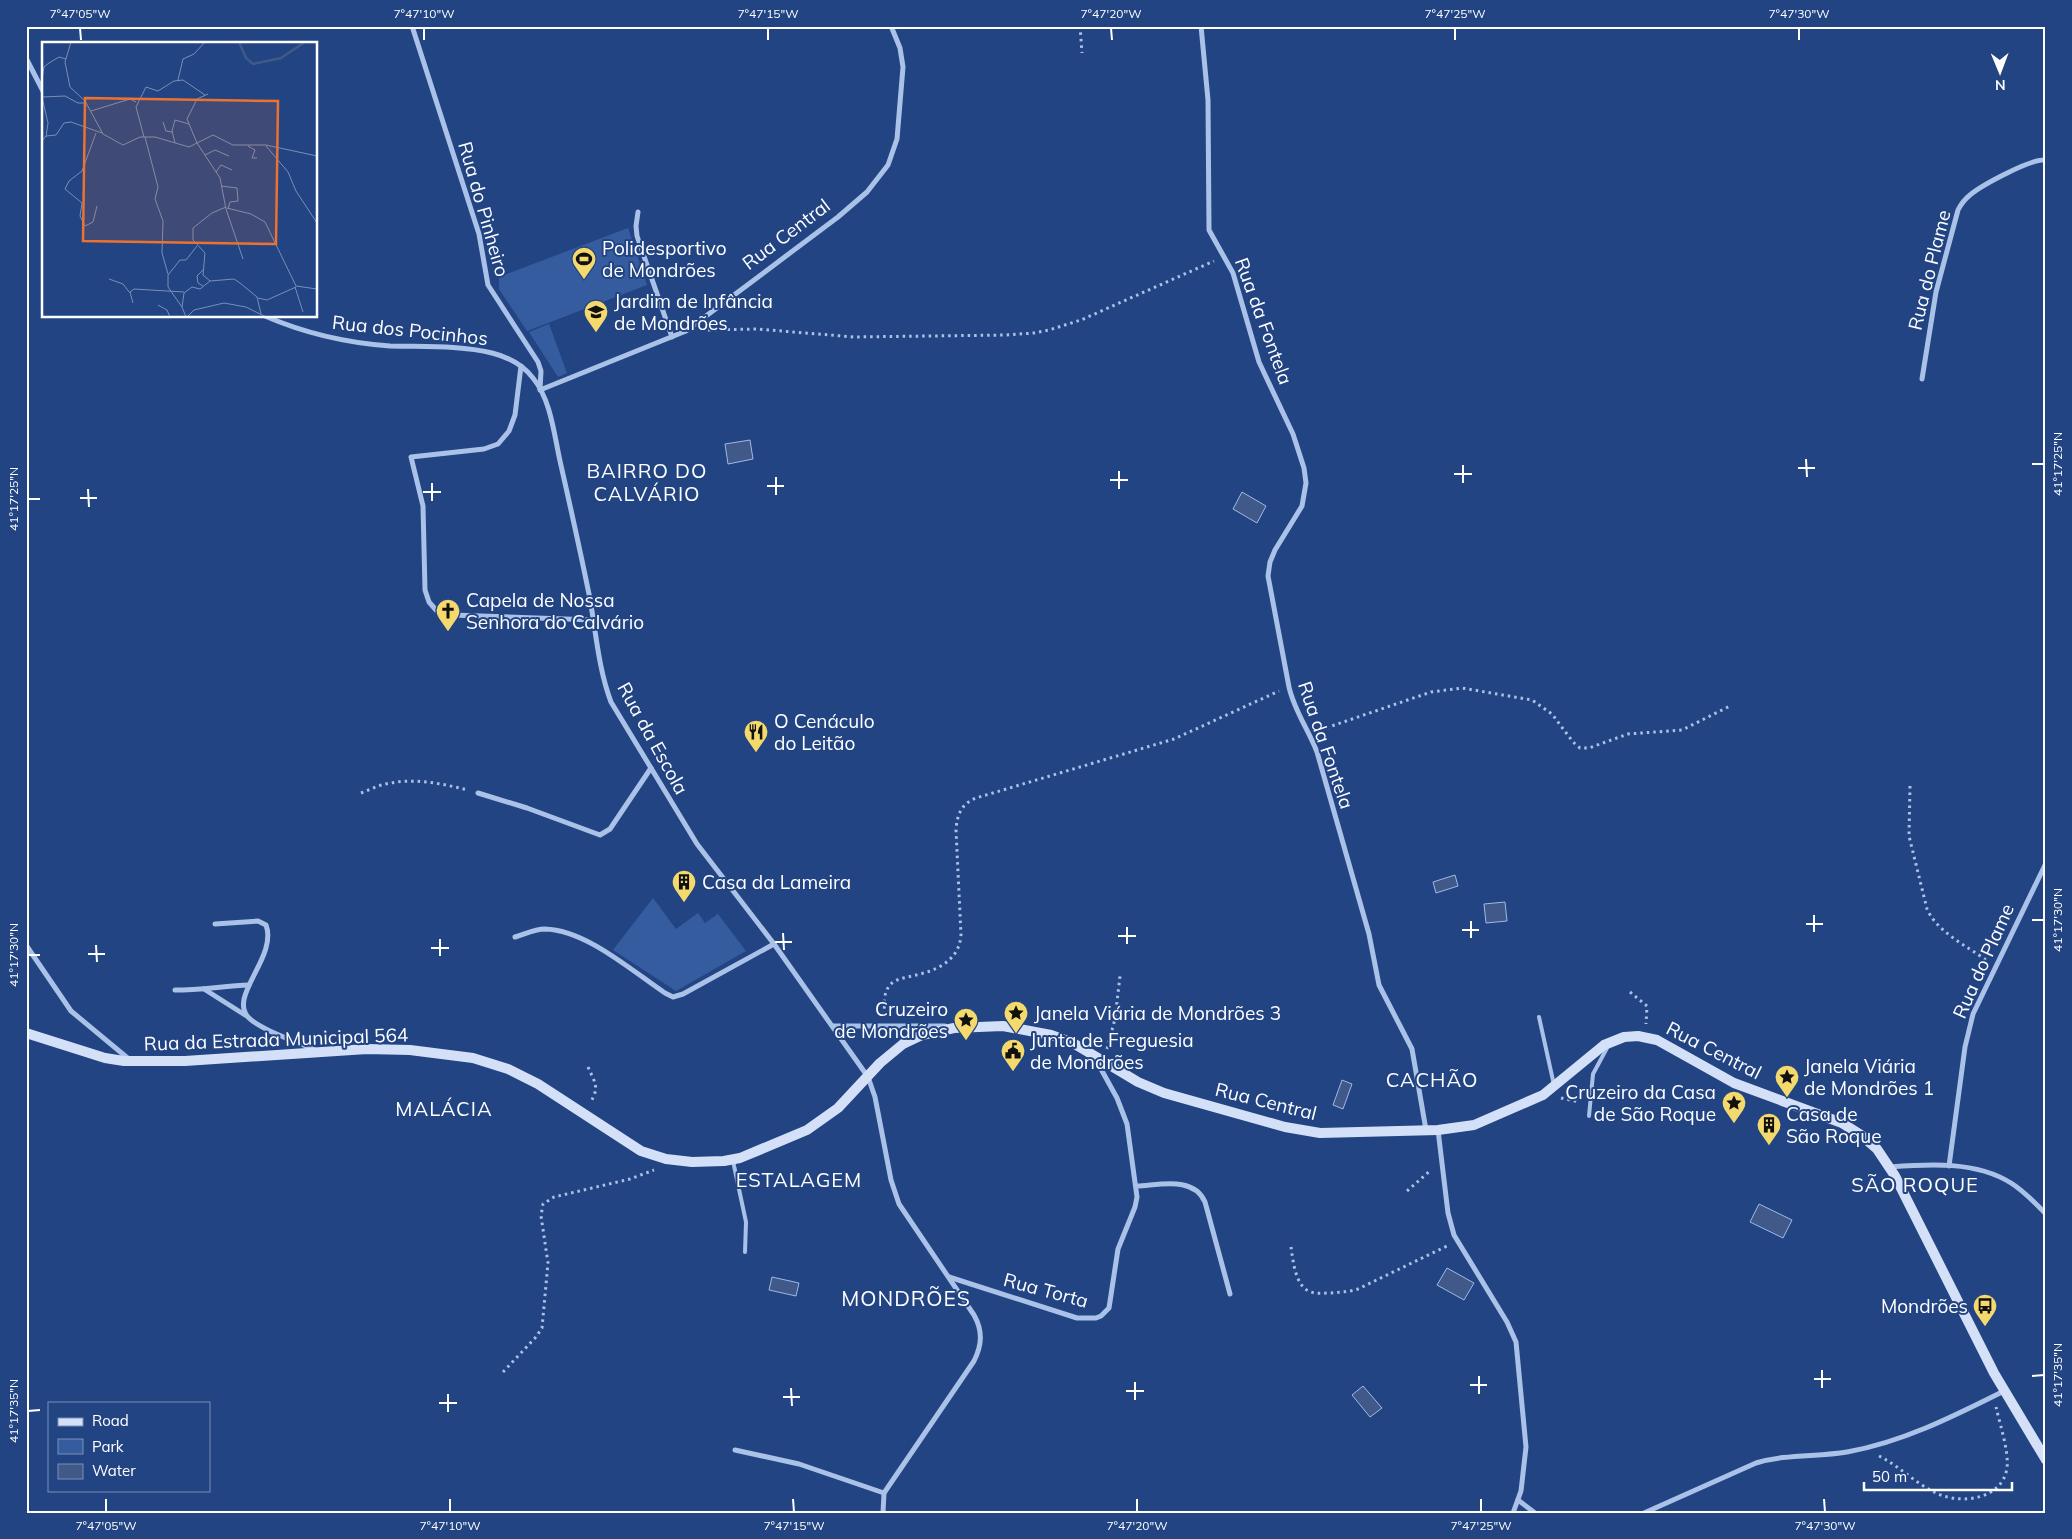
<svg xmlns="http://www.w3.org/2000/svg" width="2072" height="1539" viewBox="0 0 2072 1539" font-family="Mulish,sans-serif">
<rect width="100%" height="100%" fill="#224483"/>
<g fill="#365ca0">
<path d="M628,228L647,285L527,331L499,289V277Z"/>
<path d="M549,324L567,373L558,377L529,332Z"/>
<path d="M653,898L676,929L698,913L705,923L718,914L746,951L676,991L613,950Z"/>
</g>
<g fill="#405988" stroke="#9ebae9">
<path d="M750,440L753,459L728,464L725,444Z"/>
<path d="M1242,492L1266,506L1257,523L1233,509Z"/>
<path d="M1455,875L1458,886L1436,893L1433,882Z"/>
<path d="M1505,902L1507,921L1486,923L1484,904Z"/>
<path d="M1342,1080L1352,1084L1343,1109L1333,1105Z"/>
<path d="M1759,1204L1792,1220L1783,1238L1750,1222Z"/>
<path d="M1447,1268L1474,1283L1464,1300L1437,1285Z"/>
<path d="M772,1277L799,1283L796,1296L769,1290Z"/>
<path d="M1363,1386L1382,1408L1370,1417L1352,1395Z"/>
</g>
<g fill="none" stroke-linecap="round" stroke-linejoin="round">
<g stroke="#aac1e8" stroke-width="3" stroke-dasharray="2.5 4" stroke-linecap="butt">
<path d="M1080,26L1082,53"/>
<path d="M708,330L757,329L854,337L1006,335L1034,333L1049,330L1081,320L1214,261"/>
<path d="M1320,730L1431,692L1462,688L1532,700L1552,714L1573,742L1580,748H1589L1628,734L1682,730L1730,706"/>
<path d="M1910,786L1909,836L1927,909C1937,932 1967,946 1986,960"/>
<path d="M361,793C371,789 381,784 391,783C416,778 443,784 468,790"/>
<path d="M1630,992L1647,1006L1646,1024"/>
<path d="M885,1015C884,1005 883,993 890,985C895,979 904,978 912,976C935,971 959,962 961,935L956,830C957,815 961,804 976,798L1174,739L1279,691"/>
<path d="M1107,1049L1115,1019L1120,976"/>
<path d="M588,1067C595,1083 600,1087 590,1103"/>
<path d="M1561,1098L1579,1102"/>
<path d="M1407,1191L1431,1170"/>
<path d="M1291,1247C1293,1260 1295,1287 1311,1292C1317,1294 1324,1293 1331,1293C1340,1292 1349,1292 1358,1289L1447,1246"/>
<path d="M503,1372L536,1337L542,1328L548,1263L541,1216L543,1204L554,1197L630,1179L654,1170"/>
<path d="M1879,1456C1899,1466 1914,1482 1934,1492C1958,1505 2002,1501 2007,1468C2009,1451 2000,1425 1996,1407"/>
</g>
<g stroke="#aac1e8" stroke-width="4">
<path d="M1539,1017L1554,1085"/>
<path d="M1589,1116L1593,1074L1607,1048"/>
<path d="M733,1161L746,1222L745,1252"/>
</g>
<g stroke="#aac1e8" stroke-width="5">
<path d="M412,26L479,234L488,285L538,362L541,371L540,389"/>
<path d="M1201,26L1208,100L1209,230L1233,273L1259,362L1293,434L1304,468L1306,483L1302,506L1275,550L1270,562L1268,576L1289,687C1294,710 1308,729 1317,752L1369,934L1379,985L1412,1049L1426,1130"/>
<path d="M26,58L44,93"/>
<path d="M638,212L636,226L637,236L672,337"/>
<path d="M265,316C304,333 348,343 390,346C423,347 460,345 492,353C508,357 523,365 533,378C551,400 554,434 560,461C570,505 580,550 589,594C596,630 598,668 611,702L697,844L774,944L868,1077L875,1097L891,1180L899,1204L974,1315C983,1331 982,1345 974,1361L884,1493L883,1513"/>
<path d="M521,366L515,415L509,431L498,444L484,449L411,457L423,506L425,590L429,602L436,610L452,615L594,620"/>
<path d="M1922,379L1936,292L1958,210C1961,204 1965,199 1970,195C1982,185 2032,158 2046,160"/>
<path d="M540,390L686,331L838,217L867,192L888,165L897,139L903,67L900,48L891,26"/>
<path d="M478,793L527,808L600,835L610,829L651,768"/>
<path d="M215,924L258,921L266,925C278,957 227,997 249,1018C261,1030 298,1042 315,1050"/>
<path d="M515,937C525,934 535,929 545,929C586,930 632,971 665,993L673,997L683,994L774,944"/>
<path d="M26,945L71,1011L130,1060"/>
<path d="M204,989L245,1015"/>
<path d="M175,990C200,990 224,986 249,985"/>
<path d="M833,1026H945"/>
<path d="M1438,1130L1448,1213L1454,1235L1507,1322L1516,1342L1526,1447L1521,1491L1513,1513"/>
<path d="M1949,1166L1965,1047L1973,1014L2046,863"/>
<path d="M1890,1167C1929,1164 1976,1161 2011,1183C2024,1191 2035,1203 2046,1214"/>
<path d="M1137,1186C1160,1185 1194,1176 1205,1202L1230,1294"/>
<path d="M949,1277L1077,1318H1096L1101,1316L1109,1308L1118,1249L1135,1207L1137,1197L1127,1124L1117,1098L1096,1060"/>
<path d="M735,1450L799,1464L884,1493"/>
<path d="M1518,1500L1535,1513"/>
<path d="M1644,1513L1756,1463C1786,1454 1817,1457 1847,1452C1903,1442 1954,1416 2004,1391"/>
</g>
<path stroke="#d4e0f7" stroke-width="10" d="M26,1033L105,1058L124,1061H185L367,1049L410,1050L473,1058L508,1069L538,1084L641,1151L666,1159L692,1162L724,1161L740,1158L807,1130L838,1108L880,1063L903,1044L922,1035L954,1028L1003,1026L1051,1035L1073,1043L1138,1082L1164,1093L1285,1127L1320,1133L1438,1130L1474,1125L1543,1095L1604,1045L1624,1037L1638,1036L1657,1040L1734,1083L1842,1123L1861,1135L1877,1149L1895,1176L1994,1373L2046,1460"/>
</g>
<path fill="none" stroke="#fff" stroke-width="2" d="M80,28L81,40M424,28V40M768,28V40M1111,28L1112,40M1455,28V40M1799,28V40M1806,459L1807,477M2032,464H2044M1463,465V483M1798,468H1815M1119,471V489M1454,474H1472M776,477V495M1110,480H1128M432,483V501M767,486H784M88,489L89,507M423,492H441M80,498H97M28,499H40M1814,915V932M2032,920H2044M1471,921V938M1806,924H1823M1127,927V944M1462,930H1479M783,933L784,950M1118,936H1136M440,939V956M775,942H792M96,945L97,962M431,948H449M88,954H105M28,955H40M1822,1370V1388M1479,1376V1394M2032,1376L2044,1375M1814,1379H1831M1135,1382V1400M1470,1385H1487M791,1388L792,1406M1126,1391H1144M448,1394V1412M783,1397H800M439,1403H457M28,1411L40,1410M106,1499V1512M450,1499V1512M793,1499L794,1512M1137,1499V1512M1481,1499V1512M1824,1499L1825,1512"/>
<defs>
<symbol id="stadium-pin" viewBox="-11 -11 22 30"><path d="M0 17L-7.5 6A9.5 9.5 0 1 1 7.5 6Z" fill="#f4d96c" stroke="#224483"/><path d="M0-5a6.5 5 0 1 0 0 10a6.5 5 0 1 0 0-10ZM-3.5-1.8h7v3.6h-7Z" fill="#111"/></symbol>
<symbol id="school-pin" viewBox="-11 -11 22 30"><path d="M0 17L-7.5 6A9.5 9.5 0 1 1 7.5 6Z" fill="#f4d96c" stroke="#224483"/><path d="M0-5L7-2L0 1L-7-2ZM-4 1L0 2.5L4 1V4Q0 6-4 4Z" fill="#111"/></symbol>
<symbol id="church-pin" viewBox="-11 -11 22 30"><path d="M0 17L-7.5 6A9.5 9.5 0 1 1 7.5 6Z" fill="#f4d96c" stroke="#224483"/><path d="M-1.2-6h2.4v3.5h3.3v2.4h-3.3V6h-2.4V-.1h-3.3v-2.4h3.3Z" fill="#111"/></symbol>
<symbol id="restaurant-pin" viewBox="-11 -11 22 30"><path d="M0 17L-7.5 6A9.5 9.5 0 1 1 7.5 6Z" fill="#f4d96c" stroke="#224483"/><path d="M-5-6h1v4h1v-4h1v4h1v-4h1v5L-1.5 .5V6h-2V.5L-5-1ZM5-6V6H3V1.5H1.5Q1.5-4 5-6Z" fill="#111"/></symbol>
<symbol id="building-pin" viewBox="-11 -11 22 30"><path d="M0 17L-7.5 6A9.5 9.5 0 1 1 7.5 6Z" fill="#f4d96c" stroke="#224483"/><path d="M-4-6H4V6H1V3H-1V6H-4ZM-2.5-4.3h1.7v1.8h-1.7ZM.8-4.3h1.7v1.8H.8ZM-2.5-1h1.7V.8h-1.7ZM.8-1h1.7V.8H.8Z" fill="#111"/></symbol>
<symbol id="sight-pin" viewBox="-11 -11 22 30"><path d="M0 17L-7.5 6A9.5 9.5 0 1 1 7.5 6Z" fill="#f4d96c" stroke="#224483"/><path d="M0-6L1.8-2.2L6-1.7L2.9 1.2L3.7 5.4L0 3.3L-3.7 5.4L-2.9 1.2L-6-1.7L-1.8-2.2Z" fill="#111"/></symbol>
<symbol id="civic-pin" viewBox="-11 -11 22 30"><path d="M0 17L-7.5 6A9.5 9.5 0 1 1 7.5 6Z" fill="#f4d96c" stroke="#224483"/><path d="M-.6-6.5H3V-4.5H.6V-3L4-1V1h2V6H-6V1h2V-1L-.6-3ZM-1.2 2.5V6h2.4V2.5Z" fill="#111"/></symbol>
<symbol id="bus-pin" viewBox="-11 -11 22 30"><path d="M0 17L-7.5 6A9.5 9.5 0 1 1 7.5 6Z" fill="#f4d96c" stroke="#224483"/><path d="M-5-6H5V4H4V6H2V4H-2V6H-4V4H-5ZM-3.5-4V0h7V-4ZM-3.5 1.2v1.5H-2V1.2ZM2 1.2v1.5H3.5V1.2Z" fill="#111"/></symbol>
</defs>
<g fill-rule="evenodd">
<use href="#stadium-pin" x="570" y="245" width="28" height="38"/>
<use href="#school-pin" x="582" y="298" width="28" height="38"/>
<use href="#church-pin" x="434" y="597" width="28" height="38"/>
<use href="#restaurant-pin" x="742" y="718" width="28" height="38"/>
<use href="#building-pin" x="670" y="868" width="28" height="38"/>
<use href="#sight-pin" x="1002" y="999" width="28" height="38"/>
<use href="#sight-pin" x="952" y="1006" width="28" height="38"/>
<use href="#civic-pin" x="999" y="1037" width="28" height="38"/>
<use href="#sight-pin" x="1773" y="1063" width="28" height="38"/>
<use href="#sight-pin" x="1720" y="1089" width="28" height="38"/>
<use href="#building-pin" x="1755" y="1111" width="28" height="38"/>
<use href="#bus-pin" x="1971" y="1292" width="28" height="38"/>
</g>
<g text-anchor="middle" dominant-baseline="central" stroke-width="4" stroke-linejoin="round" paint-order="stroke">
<g font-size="19" fill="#fff" stroke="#224483">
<text transform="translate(484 209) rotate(74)">Rua do Pinheiro</text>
<text transform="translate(786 234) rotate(-37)">Rua Central</text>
<text transform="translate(1929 270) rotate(-76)">Rua do Plame</text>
<text transform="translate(1264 321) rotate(70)">Rua da Fontela</text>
<text transform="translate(410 330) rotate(6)">Rua dos Pocinhos</text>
<text transform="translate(653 738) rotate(61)">Rua da Escola</text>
<text transform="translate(1326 745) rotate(71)">Rua da Fontela</text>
<text transform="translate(1983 961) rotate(-66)">Rua do Plame</text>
<text transform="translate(276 1039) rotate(-2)">Rua da Estrada Municipal 564</text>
<text transform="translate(1714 1050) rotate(27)">Rua Central</text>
<text transform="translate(1266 1101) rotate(14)">Rua Central</text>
<text transform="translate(1046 1290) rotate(15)">Rua Torta</text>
</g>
<g font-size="19" fill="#fff" stroke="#224483" text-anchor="start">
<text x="602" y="248">Polidesportivo<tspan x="602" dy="22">de Mondrões</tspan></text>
<text x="614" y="301">Jardim de Infância<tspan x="614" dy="22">de Mondrões</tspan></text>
<text x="466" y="600">Capela de Nossa<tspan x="466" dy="22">Senhora do Calvário</tspan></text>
<text x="774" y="721">O Cenáculo<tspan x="774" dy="22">do Leitão</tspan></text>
<text x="702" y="882">Casa da Lameira</text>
<text x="948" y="1009" text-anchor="end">Cruzeiro<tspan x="948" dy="22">de Mondrões</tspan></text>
<text x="1034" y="1013">Janela Viária de Mondrões 3</text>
<text x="1030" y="1040">Junta de Freguesia<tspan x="1030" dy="22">de Mondrões</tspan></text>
<text x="1804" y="1066">Janela Viária<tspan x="1804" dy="22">de Mondrões 1</tspan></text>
<text x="1716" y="1092" text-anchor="end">Cruzeiro da Casa<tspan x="1716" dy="22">de São Roque</tspan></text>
<text x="1786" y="1114">Casa de<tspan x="1786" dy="22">São Roque</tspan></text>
<text x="1968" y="1306" text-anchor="end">Mondrões</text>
</g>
<g font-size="20" letter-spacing="1" fill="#fff" stroke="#224483">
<text x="647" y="470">BAIRRO DO<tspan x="647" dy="23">CALVÁRIO</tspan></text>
<text x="1432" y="1079">CACHÃO</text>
<text x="444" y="1108">MALÁCIA</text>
<text x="799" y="1179">ESTALAGEM</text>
<text x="1915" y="1184">SÃO ROQUE</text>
</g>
<g font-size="21" letter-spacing="1" fill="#fff" stroke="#224483">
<text x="906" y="1298">MONDRÕES</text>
</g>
</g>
<g transform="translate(42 42)">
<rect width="275" height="275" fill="#224483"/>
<path fill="none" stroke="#405988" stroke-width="2.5" d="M197,0L204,16L211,22L239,16L263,0"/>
<path fill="none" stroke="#7a8fb5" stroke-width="1" d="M29,0L23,20L28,45L43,59L61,92L81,103L98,95H113L147,105L171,93L191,103H224L275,114M0,37L2,25L7,21L17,15L24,17M136,38L141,17L152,12L163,0M166,52L155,57L145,77L155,101L178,136L184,167L201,217M0,55L23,54L36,61H44M0,55L6,81L4,95M49,69L88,57L94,60M121,80L124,89L130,90M54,91L40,129L27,139L23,147L40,161L38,174L43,184L51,180L55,164M102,95L94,65L104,45L116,49L132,39L141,38L163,53M103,95L116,145L113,157L121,179L120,211L126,232M0,99L4,94L14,93L22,81L29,80L60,91M133,101L130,89L133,78L147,82M206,104L213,108L210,116H215M224,104L246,130L254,149L275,181M163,113L173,108L187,114M174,130L179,123L190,128M179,144L195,146L196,159L188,160L186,167M185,166L209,172L223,180L254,244M67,237L81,242L88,251M168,239L192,237L198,241L215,255L219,272M161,244L156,241L155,234L161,228M254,244L275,247M253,245L261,270M216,256L225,258L254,245M91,261L88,250L92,247L142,250M116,263L125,268L128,275M140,265L126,245V233L138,218H144L155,204M144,275L140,265L142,251L150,245L158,247L168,239L161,233L163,211L151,198V186L170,171L184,165M145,275L152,268L182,261L204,265L224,275"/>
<path fill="#eb7230" fill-opacity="0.15" stroke="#eb7230" stroke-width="2.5" d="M43,56L236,59L234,202L41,199Z"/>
<rect width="275" height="275" fill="none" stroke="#fff" stroke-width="2.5"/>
</g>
<rect width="2072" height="1539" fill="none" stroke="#224483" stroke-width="55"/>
<rect x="48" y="1402" width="162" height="90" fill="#224483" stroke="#7a8fb5"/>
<rect x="58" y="1418" width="25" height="8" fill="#d4e0f7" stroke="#7a8fb5"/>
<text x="92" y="1426" font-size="15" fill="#ffffff">Road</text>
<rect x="58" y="1439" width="25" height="15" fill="#365ca0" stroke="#7a8fb5"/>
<text x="92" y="1452" font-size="15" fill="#ffffff">Park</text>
<rect x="58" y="1464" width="25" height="15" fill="#405988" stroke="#7a8fb5"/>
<text x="92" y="1476" font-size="15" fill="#ffffff">Water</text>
<g transform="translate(2000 72) rotate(179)" stroke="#224483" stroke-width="4" paint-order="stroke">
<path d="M0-4L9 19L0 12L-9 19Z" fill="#ffffff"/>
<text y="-8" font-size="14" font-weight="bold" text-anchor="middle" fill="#ffffff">N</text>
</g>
<path d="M1864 1482v8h148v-8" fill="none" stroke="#ffffff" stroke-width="2.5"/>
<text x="1872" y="1482" font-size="15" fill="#ffffff" stroke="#224483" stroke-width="4" paint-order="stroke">50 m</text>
<rect x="28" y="28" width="2016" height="1484" fill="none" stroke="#fff" stroke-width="2"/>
<g font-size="12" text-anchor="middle" fill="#fff">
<text x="80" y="18">7°47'05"W</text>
<text x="424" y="18">7°47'10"W</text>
<text x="768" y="18">7°47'15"W</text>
<text x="1111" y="18">7°47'20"W</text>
<text x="1455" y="18">7°47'25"W</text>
<text x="1799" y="18">7°47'30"W</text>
<text transform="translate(2058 464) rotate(-90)" y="4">41°17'25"N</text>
<text transform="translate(14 499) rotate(-90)" y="4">41°17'25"N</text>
<text transform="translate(2058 920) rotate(-90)" y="4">41°17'30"N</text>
<text transform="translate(14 955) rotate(-90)" y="4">41°17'30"N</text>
<text transform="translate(2058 1375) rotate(-90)" y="4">41°17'35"N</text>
<text transform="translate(14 1411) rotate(-90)" y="4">41°17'35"N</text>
<text x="106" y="1530">7°47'05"W</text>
<text x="450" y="1530">7°47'10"W</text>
<text x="794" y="1530">7°47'15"W</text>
<text x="1137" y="1530">7°47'20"W</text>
<text x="1481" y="1530">7°47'25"W</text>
<text x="1825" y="1530">7°47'30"W</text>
</g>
</svg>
